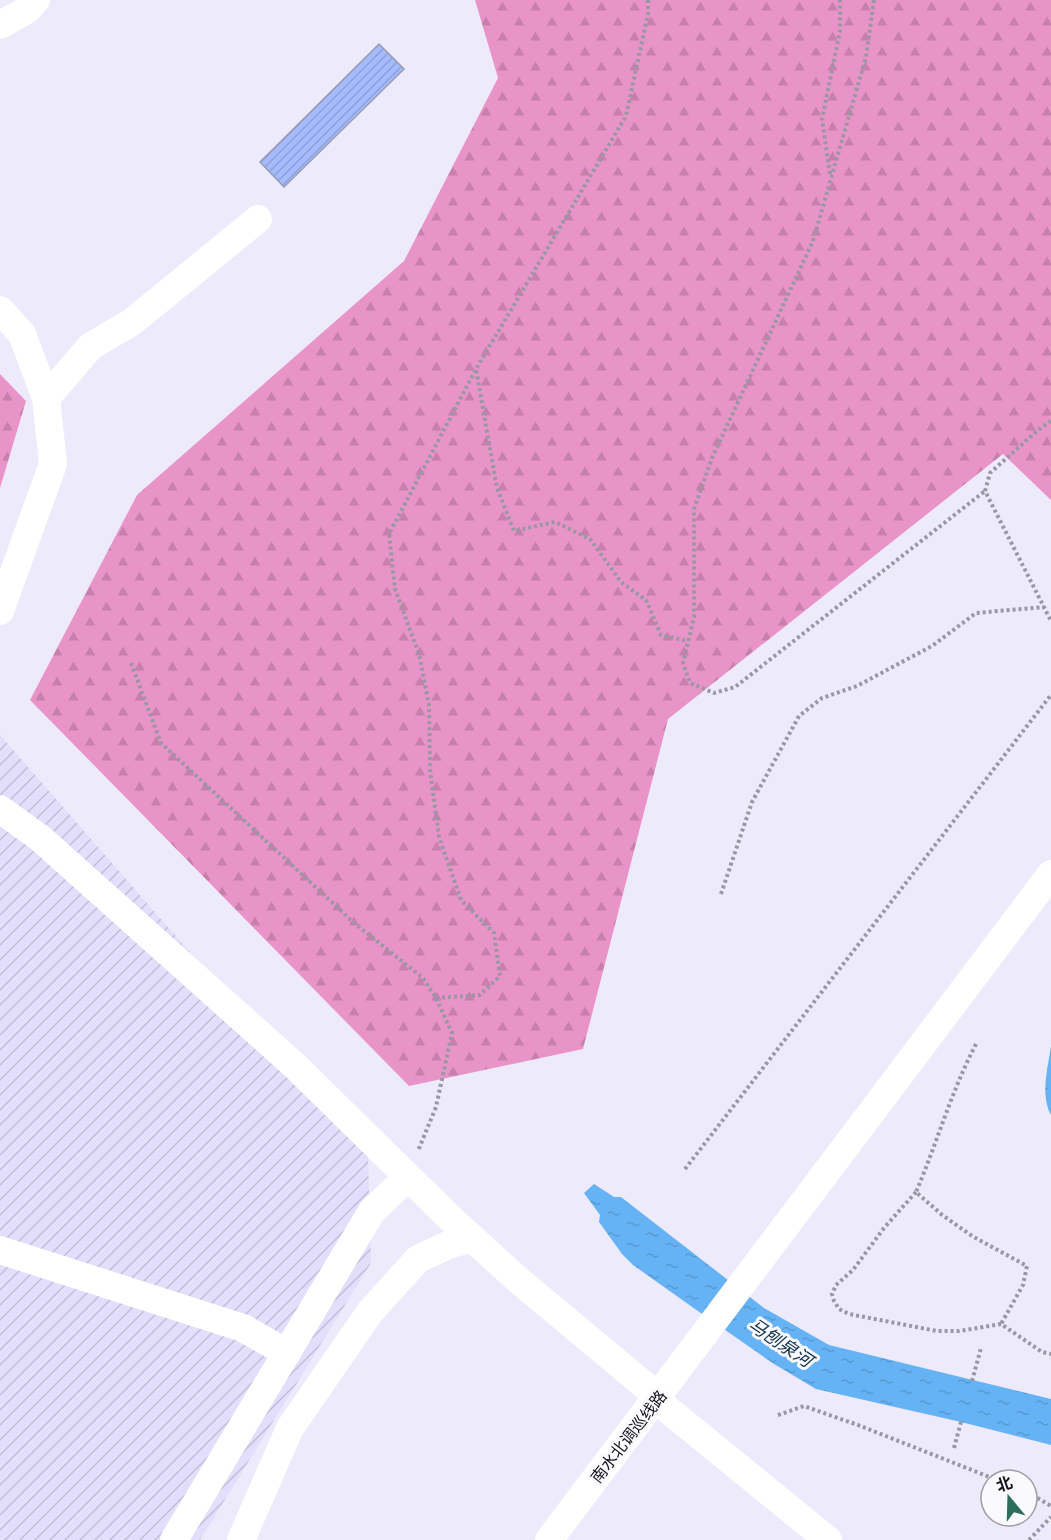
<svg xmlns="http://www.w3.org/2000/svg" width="1051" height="1540" viewBox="0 0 1051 1540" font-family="'Exo 2','Noto Sans SC',sans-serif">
<defs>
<pattern id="industrial-furrows" width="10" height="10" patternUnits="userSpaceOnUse" patternTransform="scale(1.5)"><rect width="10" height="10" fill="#e3defc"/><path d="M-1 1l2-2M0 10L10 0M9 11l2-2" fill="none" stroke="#c2bed7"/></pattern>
<pattern id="forest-firs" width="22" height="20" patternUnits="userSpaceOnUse" patternTransform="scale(1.5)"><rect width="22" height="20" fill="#e994c9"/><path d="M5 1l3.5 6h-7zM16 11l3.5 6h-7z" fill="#c77fac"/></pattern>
<pattern id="water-ripples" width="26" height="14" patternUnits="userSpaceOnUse" patternTransform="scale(1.5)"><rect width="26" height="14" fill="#65b3f4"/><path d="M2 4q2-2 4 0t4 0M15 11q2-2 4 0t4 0" fill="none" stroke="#5799d1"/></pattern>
<pattern id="building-hatch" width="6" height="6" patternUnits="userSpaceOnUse" patternTransform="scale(1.5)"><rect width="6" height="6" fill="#a5bbfe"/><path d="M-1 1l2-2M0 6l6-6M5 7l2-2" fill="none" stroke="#8da0d9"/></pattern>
</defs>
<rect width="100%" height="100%" fill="#edeafc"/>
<path fill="url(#industrial-furrows)" d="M0,735L368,1156L371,1263L200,1540H0Z"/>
<g fill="url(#forest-firs)">
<path d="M475,0H1051V500L1003,454L668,719L583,1049L409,1086L30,700L137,495L404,261L498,78Z"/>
<path d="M0,374L26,401L0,488Z"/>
</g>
<g fill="url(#water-ripples)">
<path d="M1051,1046V1115C1040,1094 1048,1068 1051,1046Z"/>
<path d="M594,1184L614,1197H621L764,1308L829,1345L1051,1399V1445L961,1422L816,1389L774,1364L695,1309L633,1265L622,1254L599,1222L600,1215L584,1193Z"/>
</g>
<path fill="url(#building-hatch)" stroke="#979eb2" stroke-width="1.5" d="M379,44L404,69L284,187L260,162Z"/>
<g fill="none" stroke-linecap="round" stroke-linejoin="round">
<g stroke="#9a97a5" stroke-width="4" stroke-dasharray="3 3" stroke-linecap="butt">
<path d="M648,0V14L626,116L476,369L497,488L514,531L555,522L590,539L621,582L646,600L661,635L688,641"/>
<path d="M874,0L866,57L813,241L712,458L694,509V617L683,663L690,683L714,693L735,687L985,491"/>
<path d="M830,174L822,119L840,31V0"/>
<path d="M1051,421L1038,430L990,473L985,491L1051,621"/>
<path d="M131,663L161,743L353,922L423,978L436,998L452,1033L436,1107L418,1151"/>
<path d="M721,894L752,802L799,716L822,698L857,686L932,646L976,613L1044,607"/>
<path d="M436,998L480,995L500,976L494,933L461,900L439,837L430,770L429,705L419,654L395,589L389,534L476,369"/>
<path d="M976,1044C951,1092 937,1143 916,1192L941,1214L972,1236L1027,1266L1023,1285L1001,1324"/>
<path d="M685,1169L1051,695"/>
<path d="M916,1192L884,1228L853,1270L836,1285L832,1294L834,1301L839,1309L849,1314L937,1331H959L1001,1324L1042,1352L1051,1354"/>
<path d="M972,1381L981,1348"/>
<path d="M778,1415L804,1406L858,1425L997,1480"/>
<path d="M954,1448L961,1422"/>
<path d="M1027,1492L1051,1506"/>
<path d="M1029,1540L1051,1517"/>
</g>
<g stroke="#fff" stroke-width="28">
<path d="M0,25L27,10L36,0"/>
<path d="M0,310L22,334L46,398L53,464L0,611"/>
<path d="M46,398L91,346L132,322L258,219"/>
<path d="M0,809L40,838L294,1065L450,1218L517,1279L649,1389L656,1400L828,1540"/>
<path d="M0,1250L243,1328L287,1353"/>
<path d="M174,1540L372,1211L408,1177"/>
<path d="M241,1540L290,1428L370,1312L418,1259L448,1245L472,1238"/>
<path d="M549,1540L1051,874"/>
</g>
</g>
<g text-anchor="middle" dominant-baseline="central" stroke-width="6" stroke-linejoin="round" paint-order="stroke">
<g font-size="16" fill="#15141b" stroke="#faf9fe">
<text transform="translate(628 1436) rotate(-52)">南水北调巡线路</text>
</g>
<g font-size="18" font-style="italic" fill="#11324c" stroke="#faf9fe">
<text transform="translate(781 1342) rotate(34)">马刨泉河</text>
</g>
</g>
<g transform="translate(1009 1498) rotate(341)"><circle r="28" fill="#faf9fe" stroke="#9e9da3" stroke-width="1.5"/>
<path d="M0-4.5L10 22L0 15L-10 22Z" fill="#2c6d5c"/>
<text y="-9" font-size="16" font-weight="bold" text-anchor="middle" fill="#15141b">北</text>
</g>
</svg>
